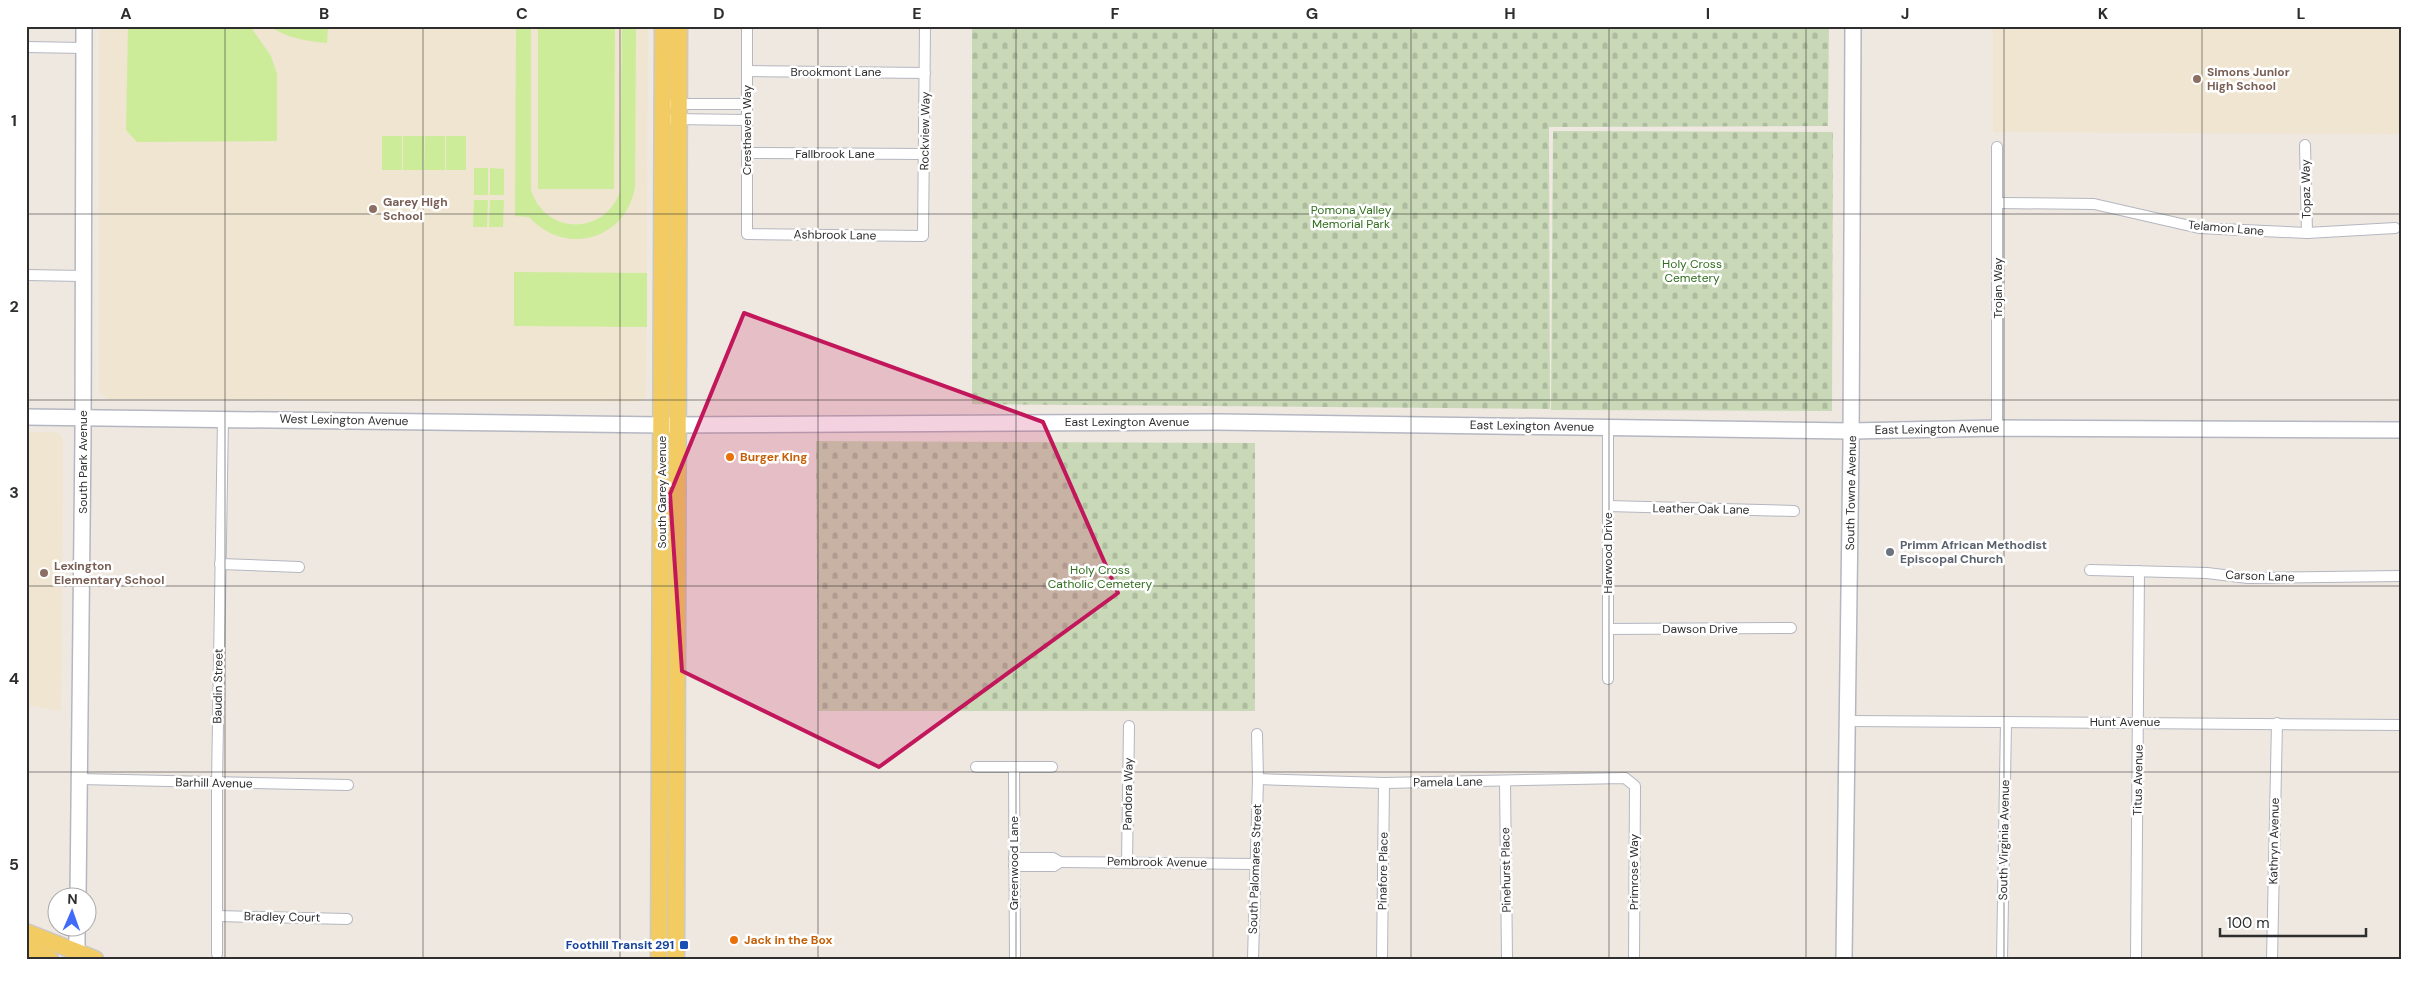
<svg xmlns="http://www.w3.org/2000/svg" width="2427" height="985" viewBox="0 0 2427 985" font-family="'DM Sans',sans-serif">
<defs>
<pattern id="cemetery-stones" width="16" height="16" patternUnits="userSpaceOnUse" patternTransform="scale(1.25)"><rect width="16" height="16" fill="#c9d9b7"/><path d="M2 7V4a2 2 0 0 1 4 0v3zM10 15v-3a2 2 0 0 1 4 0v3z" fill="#adbb9e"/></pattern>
</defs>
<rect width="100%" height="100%" fill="#efe8e1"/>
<g fill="#f0e5d0">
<path d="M99,26H648L646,394L644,399L637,402L107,399L99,391Z"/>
<path d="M1993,26H2401V134L1993,132Z"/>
<path d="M26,432H53L60,434L63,440L61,711L26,705Z"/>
</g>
<g fill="url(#cemetery-stones)">
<path d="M972,26H1829L1828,126L1549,127L1550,409L972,404Z"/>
<path d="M1553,131L1833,132L1832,411L1551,410Z"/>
<path d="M816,441L1255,443V711H818Z"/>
</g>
<g fill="#ccec99">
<path d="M128,26H250L271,56L277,74V141L137,142L126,130Z"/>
<path d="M269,26H328L327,43C306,41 287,38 269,26Z"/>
<path d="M516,26H531V190C545,235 604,236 620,192L622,26H636L635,187C626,240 565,257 529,217L515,216Z"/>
<path d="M538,26H615L614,189H538Z"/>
<rect x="382" y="136" width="20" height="34"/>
<path d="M403,136H424L423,170H403Z"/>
<path d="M425,136H445V170H424Z"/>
<rect x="446" y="136" width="20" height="34"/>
<rect x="474" y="168" width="14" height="27"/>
<path d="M490,168L504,169V195H490Z"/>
<path d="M474,200H488L487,227H473Z"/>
<path d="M490,200H504L503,227H489Z"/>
<path d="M514,272L647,273V327L514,326Z"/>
</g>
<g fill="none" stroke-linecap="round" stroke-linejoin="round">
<defs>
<g id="street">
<path d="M747,26V234L923,236L925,26"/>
<path d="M26,47L84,48"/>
<path d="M747,71L925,73"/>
<path d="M673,104H747"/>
<path d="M673,119L747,120"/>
<path d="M2305,145L2307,233"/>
<path d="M747,153L924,154"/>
<path d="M1998,203L2094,204L2199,228L2307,233L2395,228"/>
<path d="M26,275L82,276"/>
<path d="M1608,427V679"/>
<path d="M1997,428V147"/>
<path d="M1608,506L1794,511"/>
<path d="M220,564L299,567"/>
<path d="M2090,570L2207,573L2248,578L2401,576"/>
<path d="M1608,629L1791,628"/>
<path d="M1848,721L2401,725"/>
<path d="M976,767H1052"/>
<path d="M1014,767L1015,959"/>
<path d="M80,779L348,785"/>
<path d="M1258,779L1384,783L1625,778L1635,786L1634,959"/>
<path d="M1505,781L1507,959"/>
<path d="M1014,858H1053L1060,862L1254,864"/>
<path d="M1127,862L1129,726"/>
<path d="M1014,866H1054L1060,862"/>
<path d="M217,916L347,919"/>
<path d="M217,954V783L223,418"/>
<path d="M1253,959L1258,779L1257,734"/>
<path d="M1382,959L1384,783"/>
<path d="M2002,959L2006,722"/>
<path d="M2136,959L2139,571"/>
<path d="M2272,959L2277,723"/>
</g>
<g id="secondary">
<path d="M26,417L662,425L1217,422L1851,431L1997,428L2401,430"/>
<path d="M78,898L83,436L84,26"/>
<path d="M77,959V928"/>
<path d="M1844,959L1851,446L1853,26"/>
</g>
<g id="primary">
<path d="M26,932L95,959"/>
<path d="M26,949L50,959"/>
<path d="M659,959L663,26"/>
<path d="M676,959L679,26"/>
</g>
</defs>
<use href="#street" stroke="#b4b7c1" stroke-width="12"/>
<use href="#secondary" stroke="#b4b7c1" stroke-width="18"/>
<use href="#primary" stroke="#c9c9c9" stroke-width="19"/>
<use href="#street" stroke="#fff" stroke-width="10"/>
<use href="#secondary" stroke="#fff" stroke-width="15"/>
<use href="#primary" stroke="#f2cc62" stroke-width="16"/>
</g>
<path fill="#c2185b" fill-opacity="0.2" stroke="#c2185b" stroke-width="4" stroke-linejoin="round" d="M744,313L1043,422L1118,593L879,767L682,671L670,494Z"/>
<path fill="none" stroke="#2e2e2e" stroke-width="1" stroke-opacity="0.55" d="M225,26V959M423,26V959M620,26V959M818,26V959M1016,26V959M1213,26V959M1411,26V959M1609,26V959M1806,26V959M2004,26V959M2202,26V959M26,214H2401M26,400H2401M26,586H2401M26,772H2401"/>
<g fill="#8d6e63" stroke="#fff" stroke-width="2">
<circle cx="2197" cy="79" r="5"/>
<circle cx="373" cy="209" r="5"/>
<circle cx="44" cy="573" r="5"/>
</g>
<g fill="#e8710a" stroke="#fff" stroke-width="2">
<circle cx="730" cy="457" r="5"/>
<circle cx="734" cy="940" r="5"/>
</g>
<circle fill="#6b7280" stroke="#fff" stroke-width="2" cx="1890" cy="552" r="5"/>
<rect fill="#1a4fb4" stroke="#fff" stroke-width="2" x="679" y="940" width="10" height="10" rx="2.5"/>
<g text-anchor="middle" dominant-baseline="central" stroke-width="5" stroke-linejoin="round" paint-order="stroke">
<g font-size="12" fill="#2e2e2e" stroke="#fff">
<text x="836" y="72">Brookmont Lane</text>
<text transform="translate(747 130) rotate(-90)">Cresthaven Way</text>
<text transform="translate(925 131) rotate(-89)">Rockview Way</text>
<text x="835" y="154">Fallbrook Lane</text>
<text transform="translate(2306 189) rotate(-91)">Topaz Way</text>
<text transform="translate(2226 228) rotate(5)">Telamon Lane</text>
<text transform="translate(835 235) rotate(1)">Ashbrook Lane</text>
<text transform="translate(1998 288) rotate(-90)">Trojan Way</text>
<text transform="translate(344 420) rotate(1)">West Lexington Avenue</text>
<text x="1127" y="422">East Lexington Avenue</text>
<text transform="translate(1532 426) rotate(1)">East Lexington Avenue</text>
<text transform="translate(1937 429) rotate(-1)">East Lexington Avenue</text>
<text transform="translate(83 462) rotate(-90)">South Park Avenue</text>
<text transform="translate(662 492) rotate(-90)">South Garey Avenue</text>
<text transform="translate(1851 493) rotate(-89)">South Towne Avenue</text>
<text transform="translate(1701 509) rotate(1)">Leather Oak Lane</text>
<text transform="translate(1608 553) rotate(-90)">Harwood Drive</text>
<text transform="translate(2260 576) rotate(2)">Carson Lane</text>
<text x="1700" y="629">Dawson Drive</text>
<text transform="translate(218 686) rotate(-89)">Baudin Street</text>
<text x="2125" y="722">Hunt Avenue</text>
<text transform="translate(2138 780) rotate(-89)">Titus Avenue</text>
<text transform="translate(1448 782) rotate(-1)">Pamela Lane</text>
<text transform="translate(214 783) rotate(1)">Barhill Avenue</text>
<text transform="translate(1128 794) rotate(-89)">Pandora Way</text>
<text transform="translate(2004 840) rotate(-89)">South Virginia Avenue</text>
<text transform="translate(2274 841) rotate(-89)">Kathryn Avenue</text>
<text transform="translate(1157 862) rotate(1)">Pembrook Avenue</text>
<text transform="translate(1014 863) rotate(-90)">Greenwood Lane</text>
<text transform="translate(1255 869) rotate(-88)">South Palomares Street</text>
<text transform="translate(1506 870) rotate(-91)">Pinehurst Place</text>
<text transform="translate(1383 871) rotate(-89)">Pinafore Place</text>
<text transform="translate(1634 872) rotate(-90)">Primrose Way</text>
<text transform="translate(282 917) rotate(1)">Bradley Court</text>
</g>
<g font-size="12" font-weight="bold" fill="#785e54" stroke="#fff" text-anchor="start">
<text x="2207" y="72">Simons Junior<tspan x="2207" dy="14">High School</tspan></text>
<text x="383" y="202">Garey High<tspan x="383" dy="14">School</tspan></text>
<text x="54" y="566">Lexington<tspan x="54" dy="14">Elementary School</tspan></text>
</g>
<g font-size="12" fill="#2f6e1b" stroke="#fff">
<text x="1351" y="210">Pomona Valley<tspan x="1351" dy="14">Memorial Park</tspan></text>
<text x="1692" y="264">Holy Cross<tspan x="1692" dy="14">Cemetery</tspan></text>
<text x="1100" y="570">Holy Cross<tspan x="1100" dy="14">Catholic Cemetery</tspan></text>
</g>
<g font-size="12" font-weight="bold" fill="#c56008" stroke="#fff" text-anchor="start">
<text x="740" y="457">Burger King</text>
<text x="744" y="940">Jack in the Box</text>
</g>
<g font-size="12" font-weight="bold" fill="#5b616d" stroke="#fff" text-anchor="start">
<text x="1900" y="545">Primm African Methodist<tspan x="1900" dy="14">Episcopal Church</tspan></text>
</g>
<g font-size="12" font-weight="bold" fill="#164399" stroke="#fff" text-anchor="end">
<text x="674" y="945">Foothill Transit 291</text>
</g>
</g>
<rect width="2427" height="985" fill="none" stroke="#ffffff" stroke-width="55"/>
<g transform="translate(72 912) rotate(2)"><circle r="24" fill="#ffffff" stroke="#ababab"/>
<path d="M0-4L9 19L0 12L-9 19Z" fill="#416afb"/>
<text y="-8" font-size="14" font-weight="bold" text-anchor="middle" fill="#2e2e2e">N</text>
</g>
<path d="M2220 928v8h146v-8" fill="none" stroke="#2e2e2e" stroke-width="2.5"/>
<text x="2227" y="928" font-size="15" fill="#2e2e2e" stroke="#ffffff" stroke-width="4" paint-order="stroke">100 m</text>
<rect x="28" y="28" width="2372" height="930" fill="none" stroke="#2e2e2e" stroke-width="2"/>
<g font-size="16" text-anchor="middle" font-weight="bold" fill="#2e2e2e">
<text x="126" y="19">A</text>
<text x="324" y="19">B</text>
<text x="522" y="19">C</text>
<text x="719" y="19">D</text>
<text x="917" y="19">E</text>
<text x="1115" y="19">F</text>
<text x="1312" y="19">G</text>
<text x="1510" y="19">H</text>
<text x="1708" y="19">I</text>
<text x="1905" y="19">J</text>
<text x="2103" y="19">K</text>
<text x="2301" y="19">L</text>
<text x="14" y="126">1</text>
<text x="14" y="312">2</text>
<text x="14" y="498">3</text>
<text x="14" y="684">4</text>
<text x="14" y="870">5</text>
</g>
</svg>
